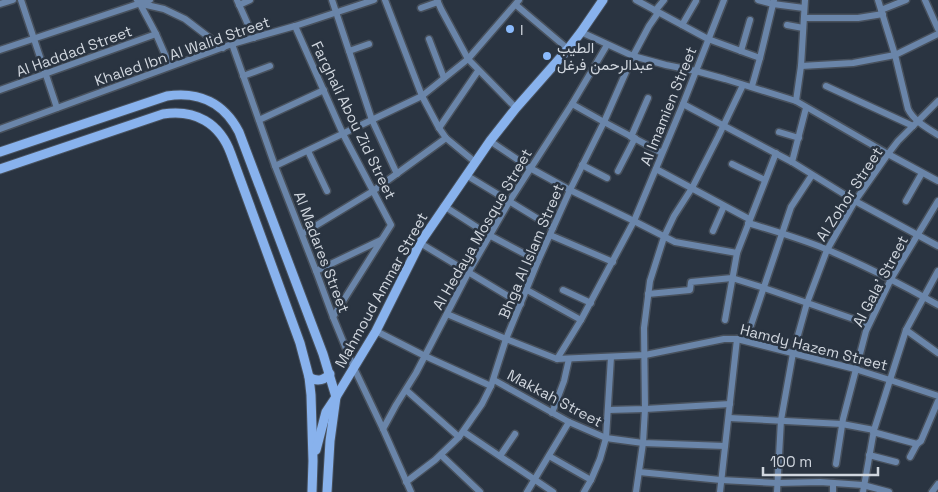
<svg xmlns="http://www.w3.org/2000/svg" width="938" height="492" viewBox="0 0 938 492" font-family="'Space Grotesk',Vazirmatn,sans-serif">
<rect width="100%" height="100%" fill="#2a3441"/>
<g fill="none" stroke-linecap="round" stroke-linejoin="round">
<defs>
<g id="street">
<path d="M21,0L57,108"/>
<path d="M137,0L140,4L156,34L170,66"/>
<path d="M237,0L254,38"/>
<path d="M332,0L372,120L397,174"/>
<path d="M385,0L422,96L439,128L446,138L475,162"/>
<path d="M437,0L441,9L468,59L516,108"/>
<path d="M636,0L708,39L760,58"/>
<path d="M758,0L773,4L804,8"/>
<path d="M878,0L895,55L908,109C914,121 927,128 938,135"/>
<path d="M925,0L938,29"/>
<path d="M0,4L13,0"/>
<path d="M142,4L164,9L185,19L223,48"/>
<path d="M239,5L250,0"/>
<path d="M516,5L568,49"/>
<path d="M421,8L438,2"/>
<path d="M881,10L906,0"/>
<path d="M655,11L664,0"/>
<path d="M804,18H858L883,14"/>
<path d="M682,25L696,1"/>
<path d="M787,25L803,28"/>
<path d="M295,26L343,134L391,225L333,317"/>
<path d="M581,32L633,56L666,65L696,71L725,79L796,101L888,154L938,181"/>
<path d="M429,39L444,78"/>
<path d="M232,44L275,166L316,271L333,317L354,368L383,429L411,492"/>
<path d="M0,50L150,0"/>
<path d="M349,51L369,44"/>
<path d="M741,51L750,20"/>
<path d="M801,66L853,63L895,55L938,34"/>
<path d="M243,76L270,66"/>
<path d="M752,86L760,58L774,0"/>
<path d="M826,86L913,126"/>
<path d="M0,90L156,34"/>
<path d="M796,101L801,66L805,0"/>
<path d="M572,104L604,122L662,153"/>
<path d="M683,104L792,162L855,201L938,246"/>
<path d="M259,120L324,90"/>
<path d="M439,128L478,71"/>
<path d="M0,129L232,44L295,26L374,0"/>
<path d="M779,132L799,138"/>
<path d="M631,137L648,98"/>
<path d="M490,141L530,168L570,190L634,221L675,242L737,253"/>
<path d="M308,151L327,191"/>
<path d="M792,162L806,108"/>
<path d="M732,164L765,180"/>
<path d="M582,165L607,178"/>
<path d="M275,166L422,96L468,59L519,0"/>
<path d="M656,169L749,219"/>
<path d="M618,171L635,138"/>
<path d="M466,175L553,228"/>
<path d="M906,201L922,173"/>
<path d="M444,206L489,235L538,261"/>
<path d="M748,223C775,231 802,239 828,250C866,266 903,285 938,305"/>
<path d="M713,231L724,206"/>
<path d="M302,234L373,191L446,138"/>
<path d="M550,235L613,262"/>
<path d="M420,243L521,304"/>
<path d="M316,271L381,240"/>
<path d="M527,290L581,320"/>
<path d="M563,290L591,303"/>
<path d="M648,294L690,290L691,282L732,278L764,288L868,324"/>
<path d="M447,314L506,339L557,359L645,355L724,339H737L855,369L890,380L938,396"/>
<path d="M725,320L737,253L776,153"/>
<path d="M906,330L938,353"/>
<path d="M376,331L425,356L491,386"/>
<path d="M746,340L791,207L812,175"/>
<path d="M557,359L581,320L634,221L683,104L724,0"/>
<path d="M494,380L569,422L606,438L643,443L725,446"/>
<path d="M406,390L459,437"/>
<path d="M608,410L645,409L730,404"/>
<path d="M552,413L564,381L569,359"/>
<path d="M729,418L842,424L874,430"/>
<path d="M383,429L396,405L416,373L468,273L509,202L572,104L607,45"/>
<path d="M464,432L553,492"/>
<path d="M873,432L917,444L921,441L938,401"/>
<path d="M441,455L480,492"/>
<path d="M869,455L896,462"/>
<path d="M500,456L515,434"/>
<path d="M549,456L591,480"/>
<path d="M910,457L917,444"/>
<path d="M836,464L843,419L866,331L891,279L938,201"/>
<path d="M639,472L721,480L777,483L820,482L863,485L889,492"/>
<path d="M406,482L435,460L459,437L482,404L491,386L506,339L538,261L553,228L570,190L604,122L633,56L649,26L658,13"/>
<path d="M527,492L569,422"/>
<path d="M584,492L591,480L600,459L606,438L611,357"/>
<path d="M636,492L643,443L645,409L644,328L650,281L664,237L674,216L692,188L718,137L743,85"/>
<path d="M720,492L737,339"/>
<path d="M777,492L781,420L793,353L807,303L827,250L855,201L888,154L898,141L938,101"/>
<path d="M833,492V483"/>
<path d="M863,492L874,430L906,330L938,271"/>
<path d="M932,492L938,484"/>
</g>
<g id="secondary">
<path d="M0,152L167,96C199,91 224,103 239,132L323,354L336,397L330,441L327,492"/>
<path d="M0,169L163,114C195,109 220,123 231,154L300,343L309,377L311,395L313,461L312,492"/>
<path d="M309,377C317,382 323,381 330,374"/>
<path d="M316,450L326,412L336,397L376,331L420,243L490,141L516,108L568,49L581,32L603,0"/>
</g>
</defs>
<use href="#street" stroke="#48515d" stroke-width="9"/>
<use href="#secondary" stroke="#48515d" stroke-width="11"/>
<use href="#street" stroke="#6a85a9" stroke-width="6"/>
<use href="#secondary" stroke="#88b2ed" stroke-width="9"/>
</g>
<g fill="#8abafc" stroke="#2a3441" stroke-width="2">
<circle cx="510" cy="29" r="5"/>
<circle cx="547" cy="56" r="5"/>
</g>
<g text-anchor="middle" dominant-baseline="central" stroke-width="5" stroke-linejoin="round" paint-order="stroke">
<g font-size="15" fill="#d0d6de" stroke="#2a3441" text-anchor="start">
<text x="520" y="29">ا</text>
<text x="557" y="47">الطيب<tspan x="557" dy="17">عبدالرحمن فرغل</tspan></text>
</g>
<g font-size="15" fill="#d0d6de" stroke="#2a3441">
<text transform="translate(74 51) rotate(-20)">Al Haddad Street</text>
<text transform="translate(182 51) rotate(-19)">Khaled Ibn Al Walid Street</text>
<text transform="translate(668 106) rotate(-68)">Al Imamien Street</text>
<text transform="translate(354 120) rotate(64)">Farghali Abou Zid Street</text>
<text transform="translate(849 194) rotate(-57)">Al Zohor Street</text>
<text transform="translate(482 229) rotate(-60)">Al Hedaya Mosque Street</text>
<text transform="translate(531 251) rotate(-67)">Bhga Al Islam Street</text>
<text transform="translate(322 252) rotate(69)">Al Madares Street</text>
<text transform="translate(880 281) rotate(-62)">Al Gala' Street</text>
<text transform="translate(381 290) rotate(-61)">Mahmoud Ammar Street</text>
<text transform="translate(814 347) rotate(14)">Hamdy Hazem Street</text>
<text transform="translate(555 398) rotate(28)">Makkah Street</text>
</g>
</g>
<path d="M763 467v8h115v-8" fill="none" stroke="#d0d6de" stroke-width="2.5"/>
<text x="770" y="467" font-size="15" fill="#d0d6de" stroke="#2a3441" stroke-width="4" paint-order="stroke">100 m</text>
</svg>
